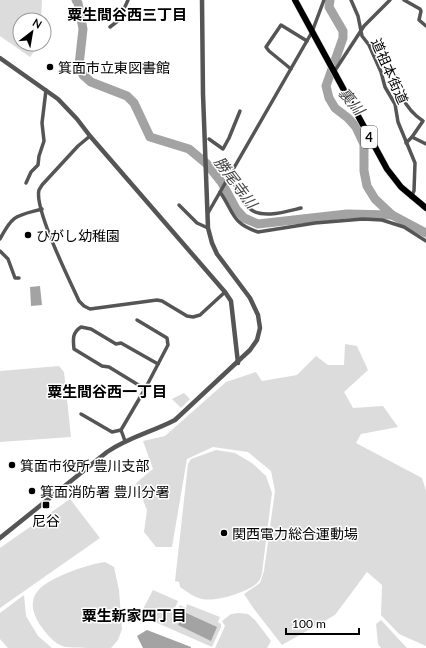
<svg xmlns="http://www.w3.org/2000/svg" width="426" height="648" viewBox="0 0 426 648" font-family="Lato,'Noto Sans JP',sans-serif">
<rect width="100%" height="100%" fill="#fff"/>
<g fill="#dcdcdc">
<path d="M0,0H42L41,20H20V44H40L30,57L0,36Z"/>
<path d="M345,344L357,346L368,370L344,392L353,408L383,406L398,427L361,434L356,443L422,478L426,491V646L399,634L381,615L382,585L367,572L335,615L282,645L254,609L244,594L260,583L264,571L275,491L271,471L248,452L213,447L187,459L172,547H156L144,532L147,510L136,483L153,469L143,441L165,436L226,382L256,372L262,381L297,375L316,356L328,365H344Z"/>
<path d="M59,366L64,372L71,437L0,442V371Z"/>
<path d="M184,393L190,399L181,408L172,399Z"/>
<path d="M216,450L235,453L252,463L266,476L272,493L262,573C261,577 260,581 256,584C245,593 216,602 202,599C195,598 186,591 180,587L179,582L175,581L188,464L191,459Z"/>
<path d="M70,499L100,538L0,608V548Z"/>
<path d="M105,562L114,567L119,590L122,629L118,640L111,648C102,648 71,648 65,647C54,644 46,633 40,625C21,595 43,583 67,573C79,568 92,564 105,562Z"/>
<path d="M153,590L178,601L174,610L177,612L180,605L186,608L187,604L220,617L218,622L221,624V627L212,647L146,618L147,614L142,611Z"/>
<path d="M24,595L26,616L38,636L52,648H8L0,639V613Z"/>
<path d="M238,613L248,614L255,620L271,641L267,648H215L225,626L222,621L231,614Z"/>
<path d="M381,620L406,647L407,648H381L378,644L376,624Z"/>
</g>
<g fill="#a3a3a3">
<path d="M40,286L42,305L31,306L30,287Z"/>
<path d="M184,612L217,627L211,641L178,625Z"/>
<path d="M147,630L191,647V648H143L137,636Z"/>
</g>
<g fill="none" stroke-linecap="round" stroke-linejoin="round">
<g stroke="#a3a3a3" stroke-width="9">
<path d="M76,0L78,3L83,29L79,65L83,75L91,82L127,96L134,103L150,137L189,149L207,164L222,183L236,209L244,218L258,224L347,214L392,215L426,233"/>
<path d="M330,0L329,7L343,31V38L326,86L329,98L335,108L348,118L356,127L364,144V171L367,186L375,199L392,215"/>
</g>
<defs>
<path id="primary" d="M295,0L387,169L401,187L426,208"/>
</defs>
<use href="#primary" stroke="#dbdbdb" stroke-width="7"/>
<g stroke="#555" stroke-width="3.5">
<path d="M351,0L358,16L362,36L369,45L381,72L385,87L395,104L398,122L415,163L414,191L411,197"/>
<path d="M404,0L420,9L421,11L419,20L426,26"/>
<path d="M110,27L119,20L128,0"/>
<path d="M291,69L269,51L266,47L281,25L307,41"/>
<path d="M334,72L364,26L390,0"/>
<path d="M402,97C407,107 414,115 423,121L412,137L406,143"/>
<path d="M90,136L78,146L42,185C41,187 40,188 39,190C34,209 70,281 79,301L84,306L90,309L157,300L162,301L187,316L193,317L200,315L225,292"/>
<path d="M412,137L426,144"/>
<path d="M209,139L223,149L229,138L240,111"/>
<path d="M230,175C236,186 241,200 249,208C261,220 288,211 301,208"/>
<path d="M26,183L31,172L38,165L39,156L44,141L42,123L46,90"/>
<path d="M220,192C234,212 231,223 258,232L315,223L363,219L382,220L404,227L426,241"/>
<path d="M179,205L197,223L208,228"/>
<path d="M208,213L312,32L324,0"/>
<path d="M0,239C13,214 16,216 42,209"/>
<path d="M0,251L8,259L15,278H19"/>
<path d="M145,389L109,367L102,366L74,349C73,339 72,333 81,327L91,329L116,344L121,343L158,364"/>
<path d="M81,414L112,432L121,430L125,441"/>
<path d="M121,430L145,389L168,345L167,338L137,320"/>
</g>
<g stroke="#555" stroke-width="4.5">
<path d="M0,58L58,99L77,119L90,136L225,292L231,301L238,363"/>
<path d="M0,538L107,452C129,437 152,432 175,420L250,350L257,340L260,328L258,315L250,298L217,254L212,243L208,228L203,94L202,0"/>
</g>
<use href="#primary" stroke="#000" stroke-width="6"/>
</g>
<g fill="#000" stroke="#fff" stroke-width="1.5">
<circle cx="50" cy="67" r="4"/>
<circle cx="28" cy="235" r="4"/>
<circle cx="12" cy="465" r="4"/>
<circle cx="32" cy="491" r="4"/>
<rect x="42" y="501" width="8" height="8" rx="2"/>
<circle cx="224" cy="533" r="4"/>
</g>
<g text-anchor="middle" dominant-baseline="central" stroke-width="3" stroke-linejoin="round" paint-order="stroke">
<rect fill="#fff" stroke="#4c4c4c" stroke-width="1" x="361" y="126" width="16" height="22" rx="3"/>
<g font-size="13" font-weight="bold" fill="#000">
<text x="369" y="137">4</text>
</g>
<g font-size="14" fill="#000" stroke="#fff" text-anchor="start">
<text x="58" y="67">箕面市立東図書館</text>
<text x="36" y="235">ひがし幼稚園</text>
<text x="20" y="465">箕面市役所 豊川支部</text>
<text x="40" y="491">箕面消防署 豊川分署</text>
<text x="46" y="520" text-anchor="middle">尼谷</text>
<text x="232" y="533">関西電力総合運動場</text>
</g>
<g font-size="14" fill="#000" stroke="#fff">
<text transform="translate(390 71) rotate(66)">道祖本街道</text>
</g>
<g font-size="15" font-weight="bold" fill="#000" stroke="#fff">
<text x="127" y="14">粟生間谷西三丁目</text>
<text x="107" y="391">粟生間谷西一丁目</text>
<text x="134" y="615">粟生新家四丁目</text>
</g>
<g font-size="15" font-style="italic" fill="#444" stroke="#fff">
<text transform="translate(352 101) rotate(50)">裏川</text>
<text transform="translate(236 182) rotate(53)">勝尾寺川</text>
</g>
</g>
<g transform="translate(32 32) rotate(31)"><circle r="19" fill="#ffffff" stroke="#999999"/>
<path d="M0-3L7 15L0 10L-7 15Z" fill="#000000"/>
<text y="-6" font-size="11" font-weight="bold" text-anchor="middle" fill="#000000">N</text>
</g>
<path d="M286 628v6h73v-6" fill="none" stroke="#000000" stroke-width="2"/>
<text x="292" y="628" font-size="12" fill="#000000" stroke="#ffffff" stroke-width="3" paint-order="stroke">100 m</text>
</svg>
